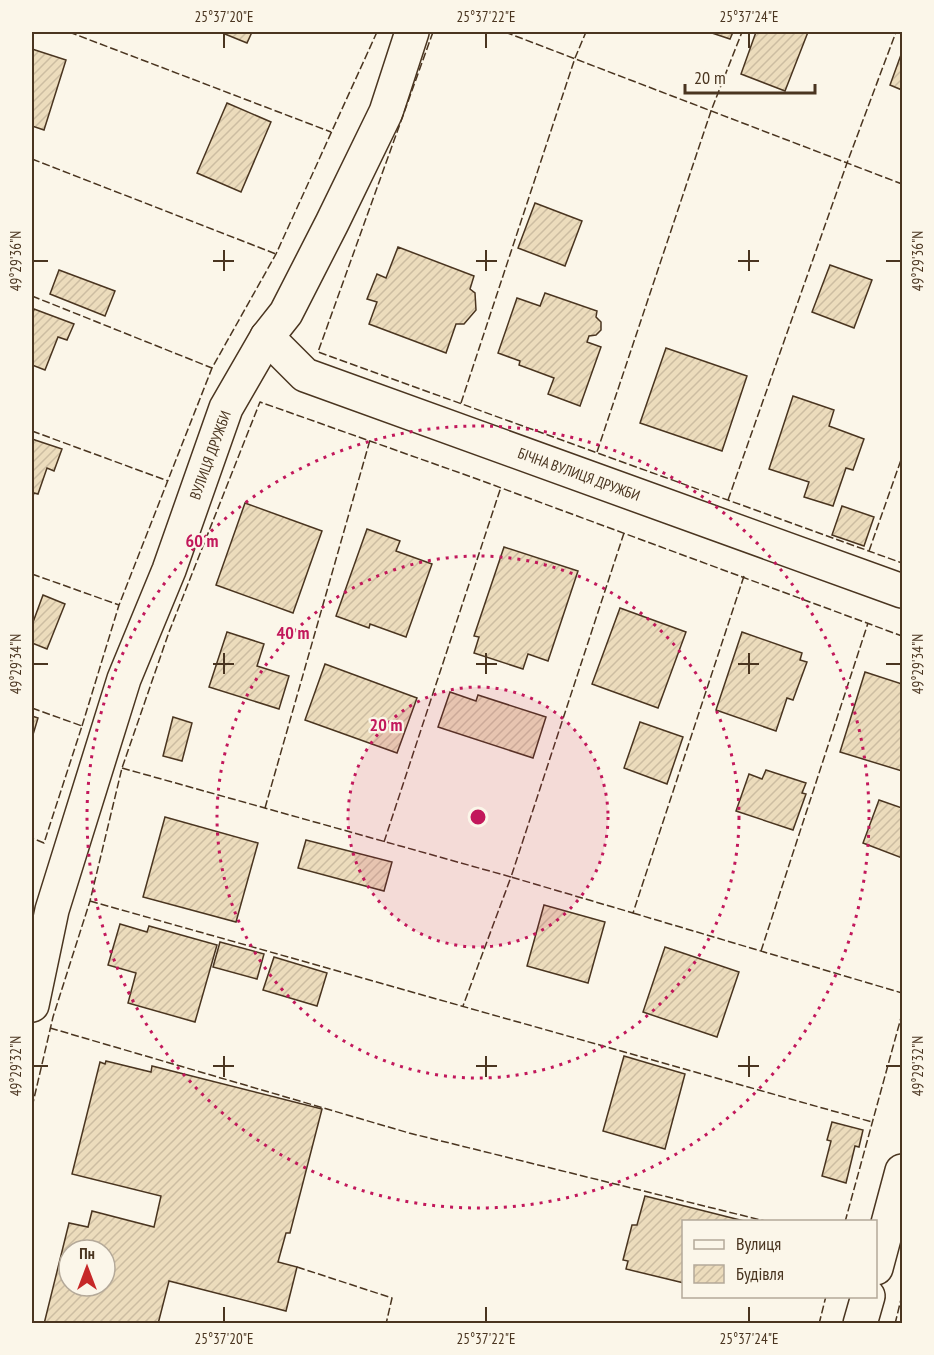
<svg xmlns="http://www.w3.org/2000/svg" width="934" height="1355" viewBox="0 0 934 1355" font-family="'PT Sans Narrow',sans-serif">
<defs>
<pattern id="building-hatch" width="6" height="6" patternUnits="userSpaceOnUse" patternTransform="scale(1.5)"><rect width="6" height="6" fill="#ecdcbc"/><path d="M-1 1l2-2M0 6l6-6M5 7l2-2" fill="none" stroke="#ccbda1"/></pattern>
</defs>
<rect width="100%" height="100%" fill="#fbf6e9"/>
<g fill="url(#building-hatch)" stroke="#4a3520" stroke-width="1.5" fill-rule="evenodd">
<path d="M220,32H252L247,43Z"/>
<path d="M709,32H733L730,39Z"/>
<path d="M756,32H808L785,91L741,74Z"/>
<path d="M32,49L66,60L44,130L32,126Z"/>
<path d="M902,52V90L890,85Z"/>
<path d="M227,103L271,122L241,192L197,173Z"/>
<path d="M535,203L582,221L565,266L518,248Z"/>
<path d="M398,247L474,276L470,289L475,293L476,310L464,324H456L446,353L369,324L377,302L367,299L377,274L386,278Z"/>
<path d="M830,265L872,280L854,328L812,312Z"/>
<path d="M59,270L115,291L105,316L50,294Z"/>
<path d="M545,293L597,311L596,317L601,322V330L596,335L589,336L587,342L601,347L580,406L548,394L554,378L519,365L520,361L498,353L517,298L540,306Z"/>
<path d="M34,309L74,324L67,340L58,337L45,370L32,365V316Z"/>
<path d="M666,348L747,376L722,451L640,423Z"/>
<path d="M793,396L834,410L829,426L864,439L853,470L846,468L833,506L804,497L809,482L769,469Z"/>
<path d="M32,439L62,449L54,471L47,468L38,494L34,493L32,499Z"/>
<path d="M245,503L322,531L293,613L216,585Z"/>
<path d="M842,506L874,517L864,546L832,535Z"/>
<path d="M367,529L400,541L396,551L432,564L406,637L370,624L369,628L336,616Z"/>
<path d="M504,547L578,571L548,661L528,654L523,669L474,653L479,637L474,636Z"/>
<path d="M43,595L65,604L47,649L32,643V625Z"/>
<path d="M620,608L686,632L658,708L592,684Z"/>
<path d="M227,632L264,644L257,666L289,676L279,709L209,687Z"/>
<path d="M742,632L802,653L800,660L807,662L793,700L787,698L776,731L716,710Z"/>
<path d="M325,664L417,698L397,753L305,720Z"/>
<path d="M865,672L902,684V771L840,752Z"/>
<path d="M450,692L476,701L478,695L546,717L533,758L438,727Z"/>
<path d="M32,716L38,718L32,738Z"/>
<path d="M173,717L192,723L182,761L163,756Z"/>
<path d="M640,722L683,737L667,784L624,768Z"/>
<path d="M766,770L806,783L802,793L806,794L793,830L736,811L749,774L762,779Z"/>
<path d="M879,800L902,808V858L863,843Z"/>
<path d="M165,817L258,843L236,922L143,897Z"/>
<path d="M306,840L392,862L384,891L298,868Z"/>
<path d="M544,905L605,922L588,983L527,966Z"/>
<path d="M120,924L147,932L149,926L217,945L195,1022L128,1003L136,973L108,965Z"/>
<path d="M220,942L264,954L257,979L213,967Z"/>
<path d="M665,947L739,972L717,1037L643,1012Z"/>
<path d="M274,957L327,973L317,1006L263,990Z"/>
<path d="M624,1056L685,1074L665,1149L603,1131Z"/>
<path d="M106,1061L151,1072L152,1066L322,1109L290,1233H286L278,1262L297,1267L286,1311L169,1281L158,1324H44L69,1223L88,1227L92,1211L154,1227L161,1196L72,1174L100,1062L105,1064ZM69,1250H105V1286H69Z"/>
<path d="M832,1122L863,1130L859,1147L855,1146L846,1183L822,1176L831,1141L827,1140Z"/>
<path d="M645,1196L748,1222H684V1283L626,1269L628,1261L623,1260L632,1225H637Z"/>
</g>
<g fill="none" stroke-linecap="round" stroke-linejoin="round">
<defs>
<g id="minor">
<path d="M267,337L305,375L902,591"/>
<path d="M32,1005L52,910L124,679L169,570L226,408L267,337L286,313L332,223L386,112L412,32"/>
<path d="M876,1268L902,1171"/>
<path d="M860,1324L868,1296"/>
</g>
</defs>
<use href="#minor" stroke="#4a3520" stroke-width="36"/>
<use href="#minor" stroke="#fbf6e9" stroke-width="33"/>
<g stroke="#4a3520" stroke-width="1.5" stroke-dasharray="8 3" stroke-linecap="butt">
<path d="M69,32L331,132"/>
<path d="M433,32L318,352L902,563"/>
<path d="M505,32L902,184"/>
<path d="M32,159L276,254"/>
<path d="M32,296L212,368"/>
<path d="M461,403L575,58L586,32"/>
<path d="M32,431L168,481"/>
<path d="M597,452L711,111L742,32"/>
<path d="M728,500L847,163L896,32"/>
<path d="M624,533L511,877L633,913L744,576"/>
<path d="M869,551L902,457"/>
<path d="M32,574L119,605"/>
<path d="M32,708L82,726L44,843L32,838"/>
<path d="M82,726L119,605L212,368L276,254L377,32"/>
<path d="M122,768L511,877L463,1006"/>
<path d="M265,808L370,440"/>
<path d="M384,842L501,487"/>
<path d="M90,901L872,1122"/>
<path d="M633,913L902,993"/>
<path d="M761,951L868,623"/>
<path d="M50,1028L409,1133L769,1222"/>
<path d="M32,1107L53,1017L90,901L122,768L169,632L260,402L477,479L902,636"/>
<path d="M845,1222L902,1014"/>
<path d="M297,1267L392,1298L386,1324"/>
<path d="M819,1324L826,1296"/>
<path d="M895,1324L902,1295"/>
</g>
</g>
<path fill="none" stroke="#4a3520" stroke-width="2" d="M224,33V48M486,33V48M749,33V48M224,250V271M486,250V271M749,250V271M33,261H48M213,261H234M476,261H497M738,261H759M886,261H901M224,653V674M486,653V674M749,653V674M33,664H48M213,664H234M476,664H497M738,664H759M886,664H901M224,1056V1077M486,1056V1077M749,1056V1077M33,1066H48M213,1066H234M476,1066H497M738,1066H759M886,1066H901M224,1307V1322M486,1307V1322M749,1307V1322"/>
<circle cx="478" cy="817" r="130" fill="#c2185b" fill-opacity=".12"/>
<g fill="none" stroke="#c2185b" stroke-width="3" stroke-dasharray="3 6">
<circle cx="478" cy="817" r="130"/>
<circle cx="478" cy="817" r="261"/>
<circle cx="478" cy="817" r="391"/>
</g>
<g text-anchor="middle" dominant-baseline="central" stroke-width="4.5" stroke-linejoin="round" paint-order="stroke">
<g font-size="15" fill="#4a3520" stroke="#fbf6e9">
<text transform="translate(210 455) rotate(-70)">ВУЛИЦЯ ДРУЖБИ</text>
<text transform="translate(579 474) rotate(20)">БІЧНА ВУЛИЦЯ ДРУЖБИ</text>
</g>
</g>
<circle cx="478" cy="817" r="9" fill="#c2185b" stroke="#fbf6e9" stroke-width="3"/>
<g font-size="18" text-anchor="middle" font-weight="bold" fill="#c2185b" stroke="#fbf6e9" stroke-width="4.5" stroke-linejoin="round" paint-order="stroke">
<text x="202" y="547">60 m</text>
<text x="293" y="639">40 m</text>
<text x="386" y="731">20 m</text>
</g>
<rect width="934" height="1355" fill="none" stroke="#fbf6e9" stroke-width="66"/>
<rect x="682" y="1220" width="195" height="78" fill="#fbf6e9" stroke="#b4a999" stroke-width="1.5"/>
<rect x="694" y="1240" width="30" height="9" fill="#fbf6e9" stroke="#b4a999" stroke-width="1.5"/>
<text x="736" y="1250" font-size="18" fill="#4a3520">Вулиця</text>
<rect x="694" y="1265" width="30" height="18" fill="url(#building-hatch)" stroke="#b4a999" stroke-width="1.5"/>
<text x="736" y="1280" font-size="18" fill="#4a3520">Будівля</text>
<g transform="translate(87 1268)"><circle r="28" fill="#fbf6e9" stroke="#b4a999" stroke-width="1.5"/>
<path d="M0-4.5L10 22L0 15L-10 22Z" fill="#c62828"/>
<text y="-9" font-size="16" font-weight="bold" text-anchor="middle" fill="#4a3520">Пн</text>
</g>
<path d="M685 84v9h130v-9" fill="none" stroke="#4a3520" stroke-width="3"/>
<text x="694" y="84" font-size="18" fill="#4a3520" stroke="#fbf6e9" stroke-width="4.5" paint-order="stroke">20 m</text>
<rect x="33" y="33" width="868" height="1289" fill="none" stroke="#4a3520" stroke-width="2"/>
<g font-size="15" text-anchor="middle" fill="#4a3520">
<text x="224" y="22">25°37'20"E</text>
<text x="486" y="22">25°37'22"E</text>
<text x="749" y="22">25°37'24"E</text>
<text transform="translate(16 261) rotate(-90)" y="5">49°29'36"N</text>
<text transform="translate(918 261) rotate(-90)" y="5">49°29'36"N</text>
<text transform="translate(16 664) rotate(-90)" y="5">49°29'34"N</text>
<text transform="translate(918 664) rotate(-90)" y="5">49°29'34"N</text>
<text transform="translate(16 1066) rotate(-90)" y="5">49°29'32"N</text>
<text transform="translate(918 1066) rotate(-90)" y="5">49°29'32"N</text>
<text x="224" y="1344">25°37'20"E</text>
<text x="486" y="1344">25°37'22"E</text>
<text x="749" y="1344">25°37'24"E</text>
</g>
</svg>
